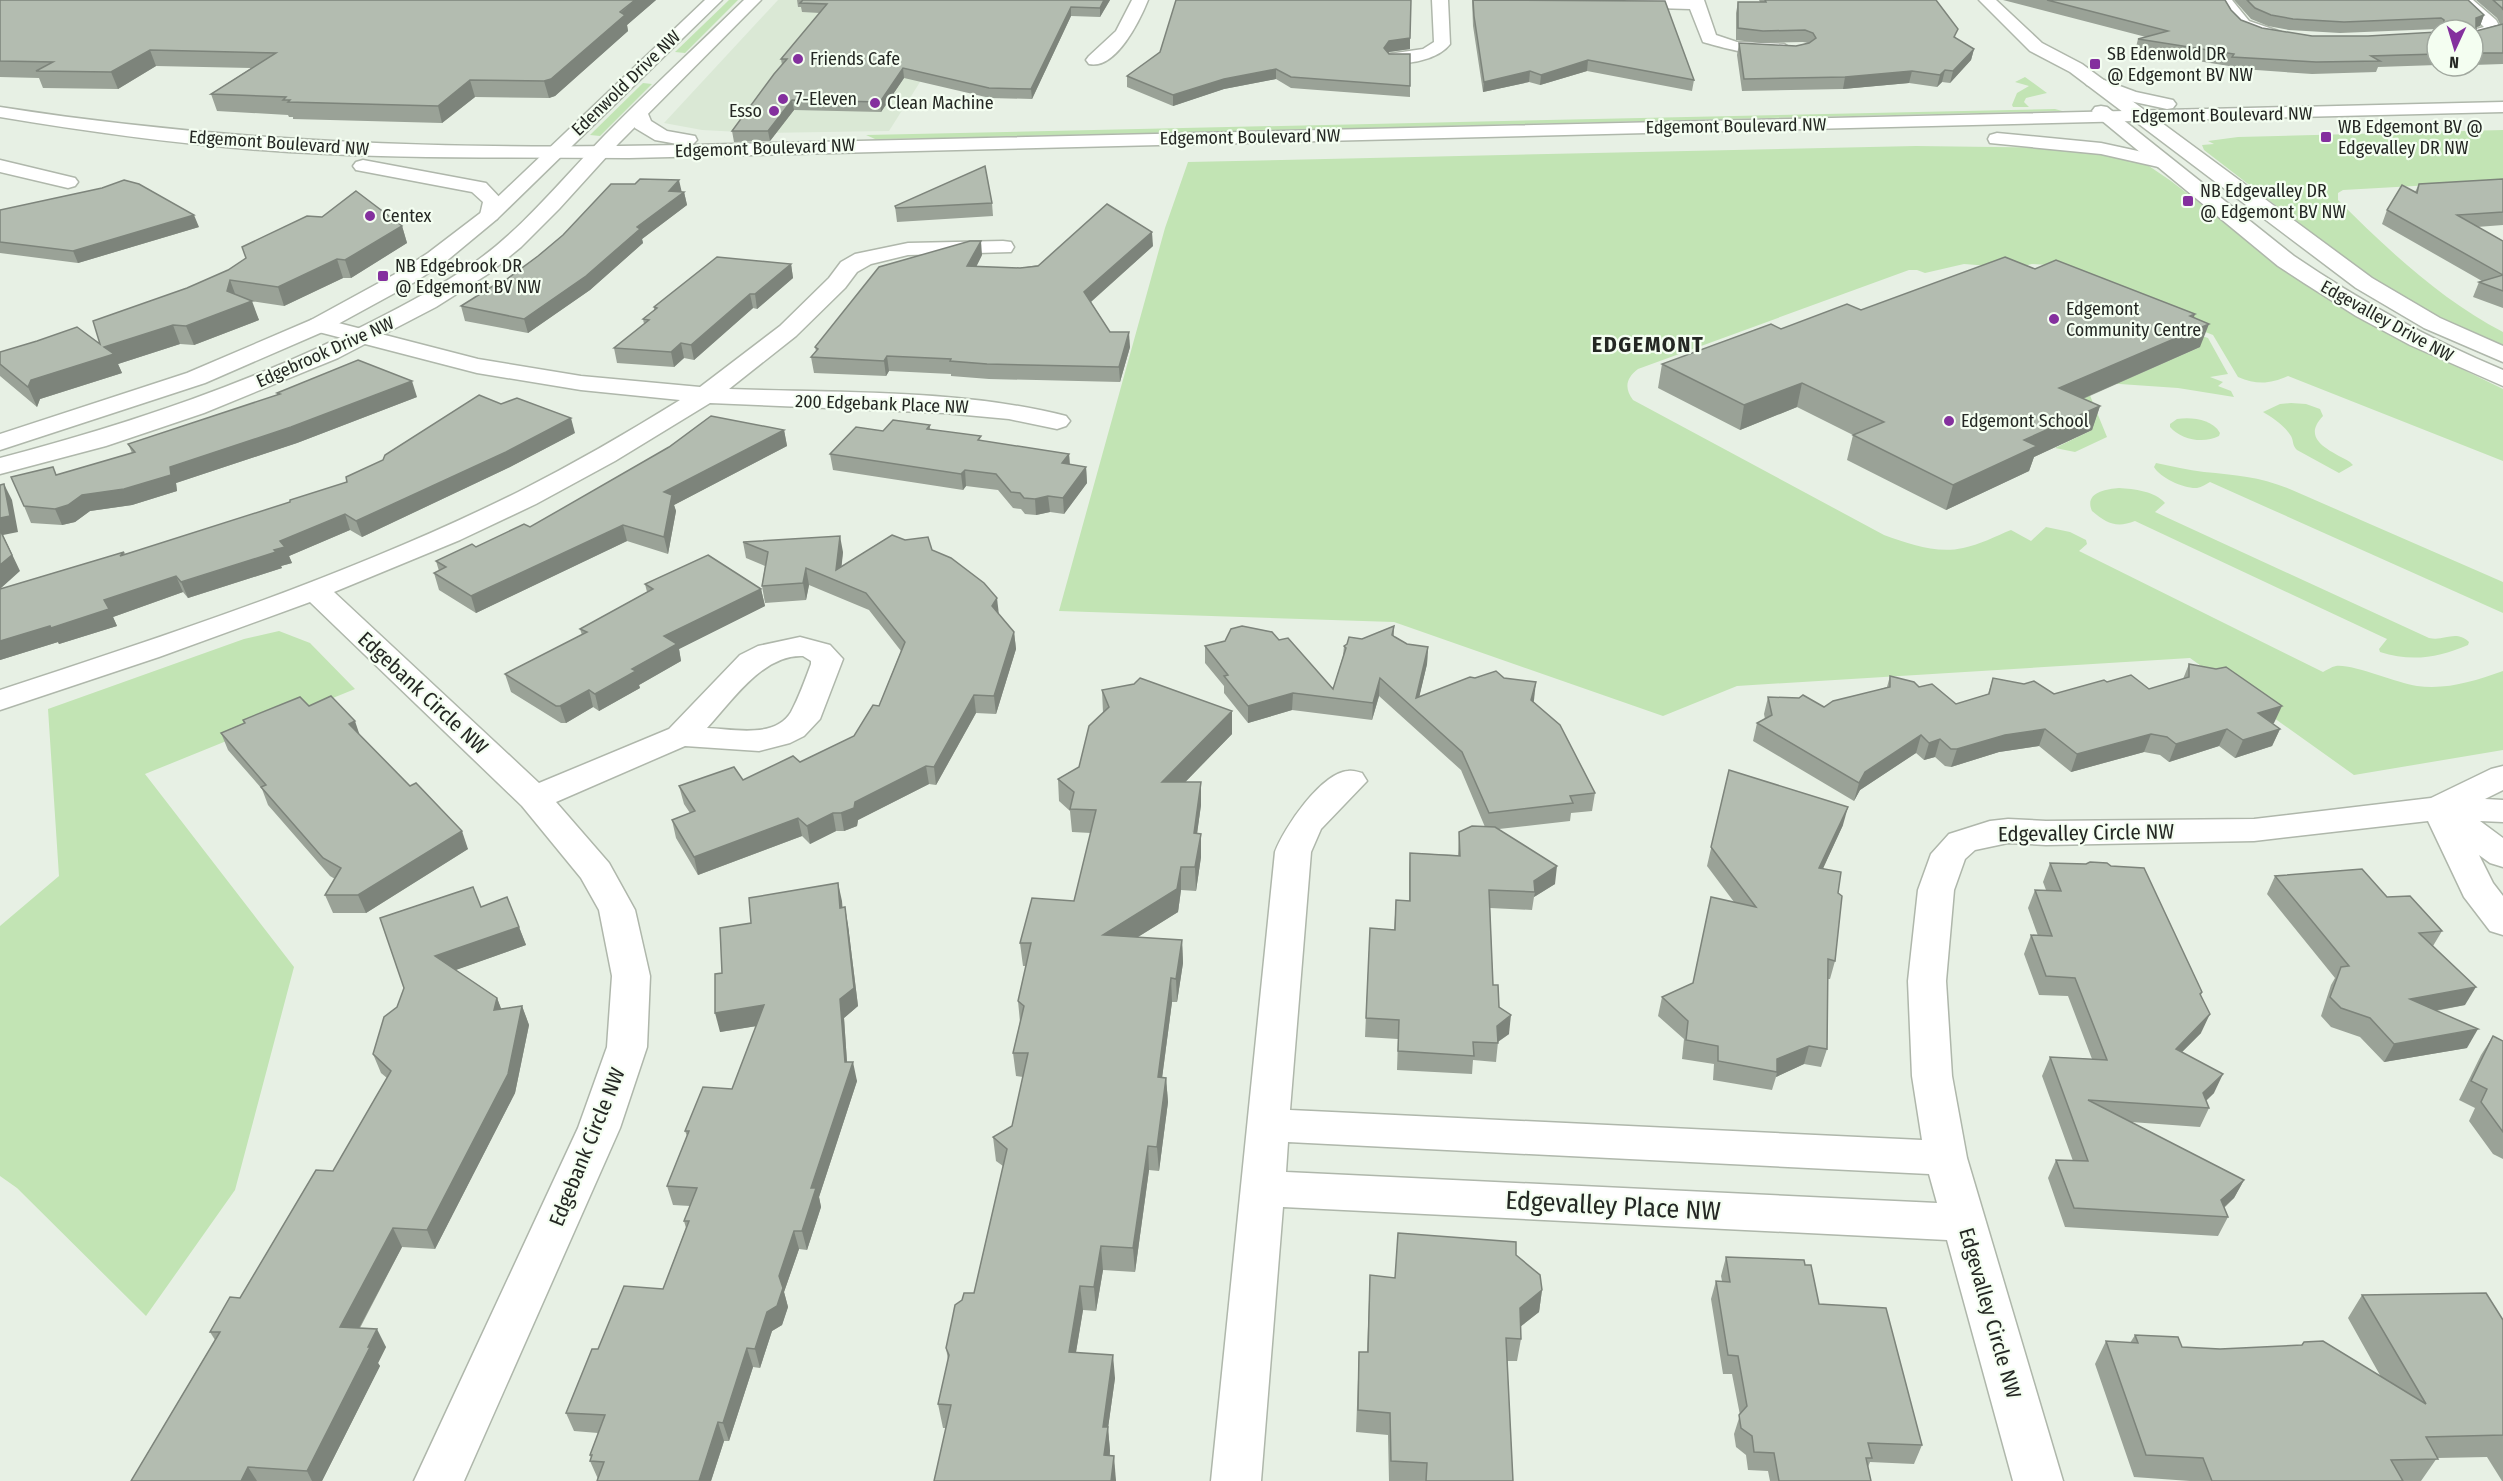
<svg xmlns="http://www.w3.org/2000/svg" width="2503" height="1481" viewBox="0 0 2503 1481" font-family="'Fira Sans Condensed',sans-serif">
<rect width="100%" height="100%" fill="#e7f0e4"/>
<path fill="#dae8d5" d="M778,0H969L939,52L889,131L759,133L702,130L664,123Z"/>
<g fill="#c2e4b4">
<path d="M729,0H738L685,53L675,52Z"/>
<path d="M2025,77L2047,93L2026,98L2024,102L2029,107H2013L2012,105L2017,93L2029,86L2015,82Z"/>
<path d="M643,83L652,84L600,136L590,135Z"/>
<path d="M2055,109L2062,111L944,138L875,139L866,135Z"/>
<path d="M2503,130V181L2343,190L2338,193V200C2388,250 2440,299 2503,332V348L2433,314L2365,274L2204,150L2202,145L2214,144L2208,141L2238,137Z"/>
<path d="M1916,146L2062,148L2133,159L2146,164L2171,181L2306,285L2396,337L2503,389V461L2288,376C2270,384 2257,385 2238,377L2213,335L2065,276L2048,265L2032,264L2016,268L1964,264L1925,273L1917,270H1909L1638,369C1626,378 1624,388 1633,400L1884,535C1909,544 1937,554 1963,548C1979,545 1996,536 2011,530L2031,541L2046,527L2070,532L2086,540L2087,544L2079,551L2323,672C2327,670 2331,667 2336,666C2353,664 2396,683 2417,686C2447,690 2475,681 2503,671V750L2354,775L2190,658L1737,686L1663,716L1394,622L1059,611L1165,228L1188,162Z"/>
<path d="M2196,334L2208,338L2228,374L2210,377L2223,382L2218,386L2231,391L2234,397L2178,388L2105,383L2127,379L2200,347Z"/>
<path d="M2043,378L2089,393L2107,437L2075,452L2055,448L2092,430Z"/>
<path d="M2291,403L2306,404L2320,409L2323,416C2300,440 2331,451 2350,462L2353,465L2339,473L2297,450C2292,445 2294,442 2291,436C2285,426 2273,418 2263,412L2280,404Z"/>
<path d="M2177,419C2192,417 2212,419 2220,433L2219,436C2204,444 2181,440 2170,427V424Z"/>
<path d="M2156,463C2172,466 2188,470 2204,472C2237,475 2261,477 2292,490L2503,582V613L2210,482C2206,484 2202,487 2197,488C2185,489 2160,478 2154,467Z"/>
<path d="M2119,488C2134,489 2155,491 2165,503L2155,512L2429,638C2444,642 2455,629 2469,642L2468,645C2438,658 2411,662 2380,652L2379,649L2387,639L2135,521C2117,528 2107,524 2092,511C2084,493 2105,489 2119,488Z"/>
<path d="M279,631L310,643L355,689L145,774L294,967L235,1190L146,1316L17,1188L0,1176V926L59,876L48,709L244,639Z"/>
</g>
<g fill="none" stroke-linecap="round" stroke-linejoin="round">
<defs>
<g id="minor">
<path d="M1132,0H1148C1140,20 1116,70 1089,64L1086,60L1089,56L1116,31Z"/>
<path d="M1432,0H1448L1450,44C1439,59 1407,66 1389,62L1386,58L1389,54L1423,49L1434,42Z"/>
<path d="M1615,0H1704L1716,35L1737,42L1784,44L1792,49C1780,64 1720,47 1703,42L1690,9L1621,7L1615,5Z"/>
<path d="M2216,0H2232L2249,21L2281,32L2283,35L2275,40L2237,27Z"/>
<path d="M2456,0H2473L2496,20L2501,29L2499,32L2473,40V30L2484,27Z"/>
<path d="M0,160L75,178L78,182L75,186L68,188L0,172Z"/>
<path d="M1003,241L1011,242L1014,247L1011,252L908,255L871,264L857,272L845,288L796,336L729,389C838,393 960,389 1066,416L1070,421L1066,426L1057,429L1009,419L944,413L710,403L615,461L536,504L460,540L334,592L539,783L669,729L740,655L758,646L800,637L830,645L843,659L820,719L804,736L790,743L759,751L685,746L556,802L609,863L635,910L650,976L647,1047L620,1128L464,1481H414L578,1128L607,1047L612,976L599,910L581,878L522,806L310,602L159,657L0,710V690C175,633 353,574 518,492C573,464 627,433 680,400L581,390L477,373L311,330L307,325L311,320L319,318L478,359L581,376L700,387L780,326L829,278L841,262L855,254L908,243ZM803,656L811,661V664C805,680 799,697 791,712C775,739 732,729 707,728C732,701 763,654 803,656Z"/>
<path d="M2503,766V790L2485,799L2503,800V822L2480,821L2503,838V867L2490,863L2479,855L2493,883L2503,896V935L2490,931L2464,897L2428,821L2254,841L2046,845L2008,843L1975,850L1965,859L1954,890L1946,981L1952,1076L1967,1158L2063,1481H2013L1947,1240L1283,1207L1261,1481H1211L1275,852C1284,828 1321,773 1348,771C1353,770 1358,772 1362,773L1367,781L1321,829L1311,852L1290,1110L1922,1140L1912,1076L1908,981L1918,890L1931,854L1949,834L1990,821L2008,819L2046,821L2254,819L2431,798L2491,769ZM1288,1142L1929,1174L1937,1203L1286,1172Z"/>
</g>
<g id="tertiary">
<path d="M705,0H722L497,219L444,263L413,283L327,330L205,383L0,450V434L187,373L311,320L397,273L428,253L483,211Z"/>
<path d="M744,0H761L618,144L559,209L521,247L488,274L436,307L338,358L204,413L106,446L0,474V458C129,424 255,382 373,321C407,304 440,286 471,265C523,229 561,180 604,136C650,89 698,45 744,0Z"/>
<path d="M1979,0H1996L2042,43L2082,64L2372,278L2440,318L2503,346V362L2424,328L2356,288L2070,72L2030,51Z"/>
<path d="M2101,106L2107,107L2294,256C2360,301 2429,339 2503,370V386L2410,345L2356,316L2304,283L2278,266L2095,115L2092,111L2095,107Z"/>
</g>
<g id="secondary">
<path d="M2093,76L2136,92L2173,100L2176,104L2173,108L2167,109L2125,100L2087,85L2084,81L2087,77Z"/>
<path d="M2503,102V112L629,158C516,157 402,159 289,152C192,146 96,133 0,117V107C229,143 452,150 683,145L655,140L635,128L631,113L634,109H646L651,121L667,131L695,136L697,140L692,145Z"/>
<path d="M1997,133L2101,143L2170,158L2173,162L2170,166L2163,168L2101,154L1990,143L1988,139L1990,135Z"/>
<path d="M363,160L486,183L503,201L497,219L490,221L483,219L480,215L483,202L472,192L356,170L353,166L356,162Z"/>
</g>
</defs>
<use href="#minor" stroke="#afb7ab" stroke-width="3"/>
<use href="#tertiary" stroke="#afb7ab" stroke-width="3"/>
<use href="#secondary" stroke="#afb7ab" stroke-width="3"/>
<use href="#minor" fill="#fff" fill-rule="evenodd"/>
<use href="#tertiary" fill="#fff" fill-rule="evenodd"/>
<use href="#secondary" fill="#fff" fill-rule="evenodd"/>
</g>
<g fill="#9aa297">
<path d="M0,0H656L627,25L628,31L555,96L549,98L475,97L442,123L293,119V117H289L288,115L217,111L211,94L251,68L156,66L118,89L43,88L39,78L0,77Z"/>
<path d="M797,0H1110L1100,17L1071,16L1032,99L990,98L904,78L881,112L794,110L770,141L734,142L732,131L782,65L781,59L820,13L802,12L801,7H798Z"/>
<path d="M1472,0H1625L1694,80L1692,91L1587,71L1540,85L1529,82L1483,92L1473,26Z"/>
<path d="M1759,0H1936L1956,38L1974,49L1971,60L1950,83L1942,82L1937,87L1909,83L1843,89L1742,91L1737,55L1739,43L1796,46L1808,43L1803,42L1761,43L1736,40V13L1738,2H1760Z"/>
<path d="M2003,0H2225L2231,10L2241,20L2262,28L2312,36H2368L2437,32V65L2378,67L2376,72L2312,74L2228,68L2229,66L2135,51L2138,39L2146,37Z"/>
<path d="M2234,0H2468L2484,15L2480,26L2476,27V31L2500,24L2497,18L2476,0H2503V64L2473,65V30H2438L2437,29L2340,33L2289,30L2268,26L2251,19Z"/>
<path d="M1410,38V49L1388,52L1410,86V97L1291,88L1276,79L1224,89L1173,106L1127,87V76Z"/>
<path d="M2503,179V225L2477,227L2503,241V308L2473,297L2479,282L2482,281L2382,224L2387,210L2415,192L2419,184Z"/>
<path d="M682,192H684L687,205L642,239L643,243L590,290L528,333L465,321L461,306L507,279L538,256Z"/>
<path d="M992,203L993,216L897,222L895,206Z"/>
<path d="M0,210L199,227L78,263L0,253Z"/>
<path d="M402,226L407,243L351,278H343L284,306L250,301L259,320L194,345L180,344L118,364L122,373L40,399L37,407L0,376V352L100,344L187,288Z"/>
<path d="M1153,246L1091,302L1110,332L1130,347L1120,382L989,379L951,376V374L889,371L886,376L814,373L811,357L816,351L815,347L982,255L976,267L1020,268Z"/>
<path d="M791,264L793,278L757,309L753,308L694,360L684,358L674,367L617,363L614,348L644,324L643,319L654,310V307Z"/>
<path d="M2035,269L2194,318L2200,347L2083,399L2100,406L2092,430L2034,457L2029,471L1946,510L1847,460L1853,435L1797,407L1740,430L1658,388L1662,364L1781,329Z"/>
<path d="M277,393L417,397L297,443L176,483L177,491L132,505L90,511L75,522L62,525L31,523L24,506L57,475L132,453L128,444L278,395Z"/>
<path d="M930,425V429L982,441L1069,454L1070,465L1086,467L1087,483L1064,514L1050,512L1036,515L1025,514L1021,509L1013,508L998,490L966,486L963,490L833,470L830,454L883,431Z"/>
<path d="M784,430L787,446L674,505L676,511L668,554L627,541L476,613L439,590L434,573L439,571L436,561L530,527Z"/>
<path d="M575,433L510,467L362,537L350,530L289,556L292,563L281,566L282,568L188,598L183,592L113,617L117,626L59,644L58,642L0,660V589L124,552L125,554Z"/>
<path d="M743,542L843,552L841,567L932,550L999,614L1014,632L1016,649L996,714L976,713L936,785L929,784L858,820L857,826L844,831H836L810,844L802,836L698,875L676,838L672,820L690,813L684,804L679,786L743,780L800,762L854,736L879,706L901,651L869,610L809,585L806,600L765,603L762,586L765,566L746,558Z"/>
<path d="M645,584L761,589L765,606L679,649L681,661L639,685L640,688L599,711L593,707L566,723H561L511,692L505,674L582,635L580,629L647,592Z"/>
<path d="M1394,626V636L1407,644L1428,647L1427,664L1419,697L1475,678H1504L1534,700L1533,702L1595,793L1592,811L1571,813L1570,821L1499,829L1555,884L1534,897L1532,910L1490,908L1493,985L1499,1007L1509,1034L1498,1042L1496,1062L1473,1060L1472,1074L1397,1070L1398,1039L1365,1037L1370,928L1394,930L1396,900L1409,901V871L1410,853L1458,855L1459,832L1485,827L1461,770L1379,696L1372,720L1292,710L1248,723L1224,693V686L1205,663V646L1279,640L1333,689L1343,656L1344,646Z"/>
<path d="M2189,664L2274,723L2273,724L2280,729L2272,746L2235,758L2219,746L2169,762L2160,755L2144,752L2071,772L2039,746L1999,752L1951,767L1945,766L1935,757L1924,760L1916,753L1860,790L1854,801L1753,741L1757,723L1765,719L1764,714L1768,697L1824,707L1887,687L1890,676L1919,687L1956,704L1988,694L1993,678L2054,694L2107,682L2149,689L2183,679Z"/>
<path d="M1102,690L1232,734L1185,782H1201V805L1197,833L1201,857L1196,891L1181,890L1178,912L1138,937L1182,940L1183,963L1177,1002H1172L1162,1078H1166L1168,1102L1159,1171L1149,1170L1135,1272L1103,1270L1096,1311L1083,1310L1076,1352L1115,1378L1108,1428L1110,1451V1455L1116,1481H934L946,1428H943L938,1404L948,1360L946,1348L974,1293L1003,1166L996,1161L993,1137L1012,1126L1023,1077L1016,1076L1013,1053L1020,1022L1018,1001L1026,966H1023L1020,943L1074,901L1091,833L1072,832L1070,811L1059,801L1058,779L1079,767L1103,713Z"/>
<path d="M309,706L360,735L468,849L366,913H333L325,895L335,879L330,876L268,805L262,789L228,750L221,733L244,723L243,720Z"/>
<path d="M1729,770L1843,825L1823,868L1838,893L1835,961L1830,979H1828L1827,1049L1821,1067L1804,1064L1776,1077L1772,1090L1713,1080L1714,1064L1682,1059L1684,1039L1658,1016L1662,997L1693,983L1734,902L1707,866Z"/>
<path d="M2050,863L2202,992L2201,995V1033L2182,1052L2214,1093L2206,1101L2209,1108L2200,1127L2131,1122L2244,1180L2234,1198L2224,1208L2228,1217L2218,1236L2065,1227L2048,1178L2056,1160L2073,1161L2042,1076L2050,1057L2092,1059L2068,996L2039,995L2024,954L2031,935L2038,936L2028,908L2035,890H2046L2043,882Z"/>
<path d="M2275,876L2387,897L2442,931L2433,946L2465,1005L2436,1011L2467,1048L2384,1062L2360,1037L2331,1027L2321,1016L2331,985L2335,978L2267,894Z"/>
<path d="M842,901V908L848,925L858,1006L844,1018L847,1062L857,1081L819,1197L821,1207L807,1250L799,1249L784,1292L788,1307L782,1325L772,1331L760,1368L753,1367L729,1441H724L711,1481H597L598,1479L590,1461L591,1458L590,1455L598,1433L574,1431L566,1413L598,1349L663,1289L686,1228L684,1221L690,1206L673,1205L667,1186L687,1136L685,1131L732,1089L757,1026L720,1032L722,973L751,923Z"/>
<path d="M481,907L519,927L526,945L455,970L497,998L501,1009L522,1006L529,1025L515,1093L435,1249L402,1247L360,1328L386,1347L378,1363L380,1366L322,1481H131L215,1340L210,1332L240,1298L333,1171L387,1078L381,1073L373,1054L397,1007Z"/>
<path d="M2493,1036L2503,1041V1159L2493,1154L2469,1121L2475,1108L2459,1100L2481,1055Z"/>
<path d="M1516,1255L1542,1290L1539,1312L1520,1327L1521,1339L1517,1361H1507L1513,1481H1389L1388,1435L1356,1432L1359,1352H1367L1370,1275L1394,1278Z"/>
<path d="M1726,1257L1805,1265L1819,1304L1922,1445L1914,1464L1870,1462L1868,1467L1871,1481H1770L1768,1471L1748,1470L1746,1455L1736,1447L1734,1434L1740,1415L1732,1374H1723L1711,1299L1716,1281H1722L1721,1276Z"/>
<path d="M2362,1295L2503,1320V1481H2502L2487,1457L2437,1458L2421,1481H2190L2134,1477L2095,1364L2106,1341L2130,1343L2135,1335L2182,1347L2381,1377L2348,1318Z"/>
</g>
<g fill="#7d847b">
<path d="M635,0H656L627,25L628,31L555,96L549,98L544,81Z"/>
<path d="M1104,0H1110L1100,17V8Z"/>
<path d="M1071,7V16L1032,99L1031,89Z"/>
<path d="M2484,15L2480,26L2471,29L2476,18Z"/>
<path d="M1410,38V49L1389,52L1384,58V48L1389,41Z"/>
<path d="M1974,49L1971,60L1950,83L1953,71Z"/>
<path d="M150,50L156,66L118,89L111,72Z"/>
<path d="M1588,60L1587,71L1540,85L1541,75Z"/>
<path d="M903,68L904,78L881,112L880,102Z"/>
<path d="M1276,69V79L1224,89L1173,106V95L1224,79Z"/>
<path d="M1945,70L1942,82L1937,87L1940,75Z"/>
<path d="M1530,71L1529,82L1483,92L1484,82Z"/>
<path d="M1912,71L1909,83L1843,89L1845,77Z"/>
<path d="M470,80L475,97L442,123L438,106Z"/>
<path d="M792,100L794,110L770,141L768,131Z"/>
<path d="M679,180L682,193L684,192L687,205L642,239L643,243L590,290L528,333L524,319L637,227Z"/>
<path d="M194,215L199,227L78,263L73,251Z"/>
<path d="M402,226L407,243L351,278L345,260Z"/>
<path d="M1152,232L1153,246L1085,307L1084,292Z"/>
<path d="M981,241L982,255L969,281L967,266Z"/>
<path d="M337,259L343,278L284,306L278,287Z"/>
<path d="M791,264L793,278L757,309L755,294Z"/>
<path d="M230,280L237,299L252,301L259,320L194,345L186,326L227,291Z"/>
<path d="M750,294L753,308L694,360L691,345Z"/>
<path d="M2195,314L2189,332L2209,324L2200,347L2052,412L2059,388Z"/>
<path d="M173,325L180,344L118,364L122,373L40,399L37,407L28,387L31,380L104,347Z"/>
<path d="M1129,332L1130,347L1120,382L1119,367Z"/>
<path d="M681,343L684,358L674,367L671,352Z"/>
<path d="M887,356L889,371L886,376L884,361Z"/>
<path d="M412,381L417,397L297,443L176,483L177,491L132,505L90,511L75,522L62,525L55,509L82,495Z"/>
<path d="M1802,383L1797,407L1740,430L1744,405Z"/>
<path d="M2100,406L2092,430L2034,457L2029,471L1946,510L1953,485L2024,440Z"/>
<path d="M571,418L575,433L510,467L362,537L356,521Z"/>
<path d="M784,430L787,446L674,505L676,511L668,554L664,537V492Z"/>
<path d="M1069,454L1070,470L1062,463Z"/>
<path d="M1086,467L1087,483L1064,514L1063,498Z"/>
<path d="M965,470L966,486L963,490L961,474Z"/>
<path d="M4,484L12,500L18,532L3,535L20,571L0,589V518Z"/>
<path d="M1048,496L1050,512L1036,515L1035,499Z"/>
<path d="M345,514L350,530L289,556L292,563L281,566L282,568L188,598L181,582L274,550L280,541Z"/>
<path d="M623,525L627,541L476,613L471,596Z"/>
<path d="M840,536L843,552L840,582L836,570Z"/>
<path d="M806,568L809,585L806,600L803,583Z"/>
<path d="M176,576L183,592L113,617L117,626L59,644L58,642L0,660V641L104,600Z"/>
<path d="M761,589L765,606L679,649L681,661L639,685L640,688L599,711L595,694L632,669L664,636Z"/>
<path d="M997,598L999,615L992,606Z"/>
<path d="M1014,632L1016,649L996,714L994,696Z"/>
<path d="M1428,647L1427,664L1416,711V698Z"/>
<path d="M1380,678L1379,696L1372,720L1373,703Z"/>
<path d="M1536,682L1534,700L1529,718L1531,700Z"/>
<path d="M589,690L593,707L566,723L560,706Z"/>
<path d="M1293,693L1292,710L1248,723V706Z"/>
<path d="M974,695L976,713L936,785L934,767Z"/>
<path d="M2282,706L2274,723L2251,730L2258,713Z"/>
<path d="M1232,711V734L1163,805L1162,782Z"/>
<path d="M355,721L361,739L349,724Z"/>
<path d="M2045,729L2039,746L1999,752L1951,767L1957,749L2005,735Z"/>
<path d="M2227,729L2219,746L2169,762L2176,744Z"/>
<path d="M2280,729L2272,746L2235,758L2243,740Z"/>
<path d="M2151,734L2144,752L2071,772L2077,754Z"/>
<path d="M1921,735L1916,753L1860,790L1854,801L1859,783L1865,772Z"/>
<path d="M1940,739L1935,757L1924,760L1929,743Z"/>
<path d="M926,766L929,784L858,820L857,826L844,831L841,813L855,802Z"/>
<path d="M1201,782V805L1194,856V833Z"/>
<path d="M1848,807L1843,825L1815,886L1819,868Z"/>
<path d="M833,813L836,831L810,844L807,826Z"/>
<path d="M798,818L802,836L698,875L694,857Z"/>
<path d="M462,831L468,849L366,913L358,895Z"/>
<path d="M1201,834V857L1196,891L1195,867Z"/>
<path d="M1557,866L1555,884L1534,897L1535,892L1534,881Z"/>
<path d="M1181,867V890L1178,912L1104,958L1103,935Z"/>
<path d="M838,883L842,901L844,926L840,908Z"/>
<path d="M845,907L848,925L858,1006L844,1018L848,1077L853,1062L857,1081L819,1197L821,1207L807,1250L802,1231L811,1188L840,999Z"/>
<path d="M519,927L526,945L442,975L435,956Z"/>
<path d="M1182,940L1183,963L1177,1002L1176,979Z"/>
<path d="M1171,978L1172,1002L1159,1101L1158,1077Z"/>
<path d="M2476,987L2465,1005L2399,1017L2410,999Z"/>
<path d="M497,998L504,1016L494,1010Z"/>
<path d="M764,1005L769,1024L720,1032L715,1013Z"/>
<path d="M522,1006L529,1025L515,1093L435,1249L427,1230Z"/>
<path d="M2210,1014L2201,1033L2167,1067L2176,1049Z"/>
<path d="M1511,1015L1509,1034L1496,1043L1497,1026Z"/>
<path d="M2478,1029L2467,1048L2384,1062L2394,1044Z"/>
<path d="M1809,1046L1804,1064L1776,1077L1777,1072V1059Z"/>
<path d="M2223,1074L2214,1093L2199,1107L2203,1093Z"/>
<path d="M1166,1078L1168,1102L1159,1171L1157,1147Z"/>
<path d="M1148,1146L1149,1170L1135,1272L1133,1248Z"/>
<path d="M2244,1180L2234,1198L2214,1216L2221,1200Z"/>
<path d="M393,1228L402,1247L350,1345L340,1327Z"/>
<path d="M794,1231L799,1249L784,1292L788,1307L782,1325L772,1331L760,1368L755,1349Z"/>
<path d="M1101,1246L1103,1270L1096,1311L1094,1287Z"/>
<path d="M1080,1286L1083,1310L1072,1376L1069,1352Z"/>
<path d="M1542,1290L1539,1312L1516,1330L1520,1308Z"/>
<path d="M377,1329L386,1347L378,1363L380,1366L322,1481H312L307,1471Z"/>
<path d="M747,1348L753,1367L729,1441L723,1423Z"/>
<path d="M1113,1355L1115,1378L1108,1428L1110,1451L1106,1479L1103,1427Z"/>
<path d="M718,1422L724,1441L711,1481H699Z"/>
<path d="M1114,1456L1116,1481H1111Z"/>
<path d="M248,1467L257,1481H241Z"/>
</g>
<g fill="#b3bcb0" stroke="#7d847b" stroke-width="1.5">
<path d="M0,0H635L620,12L625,15L551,79L544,81L470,80L438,106L288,102L290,100H283L286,97L211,94L276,53L150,50L111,72L36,71L53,62L0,61Z"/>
<path d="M803,0H1104L1100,8L1071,7L1031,89L989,88L903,68L880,102L792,100L768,131H732L774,74L787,59H781L827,4L800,3Z"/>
<path d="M1176,0H1411L1410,38L1389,41L1384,48L1389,54H1410V86L1291,77L1276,69L1224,79L1173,95L1127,76L1160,52Z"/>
<path d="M1473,0L1665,1L1694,80L1588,60L1541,75L1530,71L1484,82L1474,16Z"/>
<path d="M1765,0H1936L1958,29L1954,37L1974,49L1953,71L1945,70L1940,75L1912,71L1845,77L1744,79L1739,43L1796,46L1809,43L1816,38L1813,33L1805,30L1763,31L1738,28V2H1766Z"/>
<path d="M2047,0H2225L2231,10L2241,20L2262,28L2312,36H2368L2437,32V54L2371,56L2380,61L2316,62L2232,57L2234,54L2138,39L2168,31Z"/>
<path d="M2247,0H2468L2484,15L2476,18V31L2503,24V53H2473V30H2444V20L2441,18L2344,22L2293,19L2271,15L2255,8Z"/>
<path d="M2493,0H2503V10L2502,8Z"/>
<path d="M985,166L992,203L896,208L895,206Z"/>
<path d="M640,179L679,180L669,191L684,192L637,227L640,229L586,276L524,319L461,306L504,279H507L538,256L563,235L611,184H635Z"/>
<path d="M2503,179V212L2457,215L2503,241V275L2387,210L2402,185L2417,193L2419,184Z"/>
<path d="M124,180L139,184L194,215L73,251L0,242V210L102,188Z"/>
<path d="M356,191L402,226L345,260L337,259L278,287L230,280L227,291L252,301L186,326L173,325L104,347L114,354L31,380L28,387L0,364V352L37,341L77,327L100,344L93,321L187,288L228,270L246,258L242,247L307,216L322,217Z"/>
<path d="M1107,204L1152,232L1084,292L1110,332H1129L1119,367L987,364L950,361L951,359L887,356L884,361L811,357L818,349L815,347L879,267L970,241H981L967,266L1020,268L1038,266Z"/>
<path d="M717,257L791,264L755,294H750L691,345L681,343L671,352L614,348L649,320L643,319L657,308L654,307Z"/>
<path d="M2005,257L2035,269L2056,260L2195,314L2190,316L2209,324L2059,388L2100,406L2024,440L2037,446L1953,485L1853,435L1884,422L1802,383L1744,405L1662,364L1771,324L1781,329L1847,304L1861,310Z"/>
<path d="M2503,275V291L2479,282Z"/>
<path d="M358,360L412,381L291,427L170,467L171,475L124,489L82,495L68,505L55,509L24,506L11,477L53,467L56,475L135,452L128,444L280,394L277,393Z"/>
<path d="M479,395L501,404L517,398L571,418L506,452L356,521L345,514L280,541L285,547L274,550L276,552L181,582L176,576L104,600L109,609L51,628L50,626L0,641V589L124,552L120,556L290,502V500L347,482L346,477L383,460L385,455Z"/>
<path d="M711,416L784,430L664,492L672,495L664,537L623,525L471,596L434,573L446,567L436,561L472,544L476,547L524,524L530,527L669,447Z"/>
<path d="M893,420L930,425L927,429L981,436L978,440L1069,454L1062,463L1086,467L1063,498L1048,496L1035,499L1024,498L1020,493L1011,492L996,474L965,470L961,474L830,454L856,427L883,431Z"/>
<path d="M4,484L10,516L0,518V485Z"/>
<path d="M0,530L12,555L0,565Z"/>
<path d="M892,535L905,540L928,537L932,550L951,558L984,583L997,598L992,606L1014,632L994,696L974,695L934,767L926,766L855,802L854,808L841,813H833L807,826L798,818L694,857L672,820L695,811L679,786L734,767L743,780L793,756L800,762L854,736L873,705L879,706L905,642L866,593L806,568L803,583L762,586L768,552L743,542L840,536L836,570Z"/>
<path d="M708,555L761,589L664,636L677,644L632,669L636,671L595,694L589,690L560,706H556L505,674L587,632L580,629L653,589L645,584Z"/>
<path d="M1242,626L1272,632L1279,640L1288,638L1333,689L1346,648L1344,646L1347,644L1349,637L1362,639L1394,626L1392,635L1395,637L1407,644L1428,647L1416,698L1470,677L1475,678L1496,671L1504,678L1536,682L1531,700L1560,725L1595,793L1570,796L1573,803L1489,813L1462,752L1380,678L1373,703L1293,693L1248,706L1224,676L1228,675L1205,646L1225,641L1231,629Z"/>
<path d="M2189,664L2216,669L2226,667L2282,706L2258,713L2280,729L2243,740L2227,729L2176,744L2167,737L2151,734L2077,754L2045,729L2005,735L1957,749H1951L1940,739L1929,743L1921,735L1865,772L1859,783L1757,723L1772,715L1768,697L1799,698L1803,695L1824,707L1833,701L1890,687V676L1914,682L1919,687L1932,684L1956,704L1989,694L1993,678L2024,684L2034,681L2054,694L2104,680L2107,682L2131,675L2149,689L2189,677Z"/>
<path d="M1140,678L1232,711L1162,782H1201L1194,833L1201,834L1195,867H1181L1177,889L1103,935L1182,940L1176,979L1171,978L1158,1077L1166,1078L1157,1147L1148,1146L1133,1248L1101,1246L1094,1287L1080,1286L1069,1352L1113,1355L1103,1427H1108L1104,1455L1114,1456L1111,1481H934L951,1405L938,1404L949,1355L946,1348L952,1320L955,1305L962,1300L964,1293H974L1007,1149L993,1137L1012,1126L1028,1053H1013L1024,1006L1018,1001L1031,943H1020L1032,898L1074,901L1096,810L1070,809L1074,792L1058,779L1079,767L1089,726L1109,707L1102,690L1134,684Z"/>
<path d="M331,696L355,721L349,724L410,786L416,783L462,831L358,895H325L341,868L323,858L261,787L266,785L221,733L245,723L243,720L300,697L309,706Z"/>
<path d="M1729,770L1848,807L1819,868L1841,872L1838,893L1842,896L1835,961L1828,959L1827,1049L1809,1046L1777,1059V1072L1718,1061V1046L1686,1040L1688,1021L1662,997L1693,983L1711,897L1756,907L1711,847Z"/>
<path d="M1472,826L1495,827L1557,866L1534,881L1535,892L1489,890L1493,985H1498L1499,1007L1511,1015L1497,1026L1498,1043L1473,1042L1474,1056L1398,1051L1399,1020L1366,1018L1370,928L1395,930L1396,900L1410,901V853L1460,856L1459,832Z"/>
<path d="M2090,862L2107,863L2111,866L2144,868L2202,992L2200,994L2210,1014L2176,1049L2223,1074L2203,1093L2209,1108L2088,1100L2244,1180L2221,1200L2228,1217L2074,1208L2056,1160L2088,1161L2050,1057L2107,1060L2075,978L2046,976L2031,935L2052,936L2035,890L2061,891L2050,863L2086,864Z"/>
<path d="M2362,869L2387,897L2410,896L2442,931L2419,933L2476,987L2410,999L2478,1029L2394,1044L2370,1018L2341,1008L2330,997L2341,967L2349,966L2275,876Z"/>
<path d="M838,883L840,908L845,907L854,988L840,999L845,1062H853L811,1188H816L802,1231H794L779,1276L783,1288L777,1306L767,1312L755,1349L747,1348L723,1423L718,1422L699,1481H597L604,1462L590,1461L592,1455H590L605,1415L566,1413L592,1349H598L624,1286L663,1289L689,1221H684L697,1188L667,1186L689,1131H685L703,1087L732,1089L764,1005L715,1013V974L722,973L720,928L751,923L749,898Z"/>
<path d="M473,887L481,907L507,897L519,927L435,956L497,998L494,1010L522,1006L508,1074L427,1230L393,1228L340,1327L377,1329L368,1347H370L307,1471L248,1467L241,1481H131L220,1332H210L230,1297L240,1298L316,1170L333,1171L391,1071L373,1054L384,1017L397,1007L404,988L380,918Z"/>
<path d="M2493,1036L2503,1041V1132L2481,1102L2487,1089L2471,1081Z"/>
<path d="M1398,1233L1516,1242V1255L1540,1275L1542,1290L1520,1308L1521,1339L1506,1338L1513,1481H1426L1427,1463L1391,1461L1390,1413L1358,1410L1359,1352H1368L1370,1275L1395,1278Z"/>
<path d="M1726,1257L1804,1260L1805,1265H1811L1819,1304L1886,1308L1922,1445L1868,1443L1872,1458H1866L1871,1481H1779L1774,1453L1754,1452L1752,1436L1741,1428L1739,1415L1747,1406L1738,1356L1728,1355L1716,1281L1730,1282Z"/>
<path d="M2486,1293L2503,1320V1435L2426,1437L2438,1459L2391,1460L2403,1481H2212L2203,1458L2146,1455L2106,1341L2138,1343L2135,1335L2178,1337L2182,1347L2220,1349L2302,1345L2304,1342L2323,1341L2426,1404L2362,1295Z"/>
</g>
<g fill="#84309e" stroke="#f4fef1" stroke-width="2">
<circle cx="798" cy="59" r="6"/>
<rect x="2089" y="58" width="12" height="12" rx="3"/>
<circle cx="783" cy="99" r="6"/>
<circle cx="875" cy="103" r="6"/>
<circle cx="774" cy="111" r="6"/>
<rect x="2320" y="131" width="12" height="12" rx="3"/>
<rect x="2182" y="195" width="12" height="12" rx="3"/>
<circle cx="370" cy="216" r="6"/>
<rect x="377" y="270" width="12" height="12" rx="3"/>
<circle cx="2054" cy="319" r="6"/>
<circle cx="1949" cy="421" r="6"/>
</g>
<g text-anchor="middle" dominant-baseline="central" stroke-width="4.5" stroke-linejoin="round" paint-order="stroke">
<g font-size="18" fill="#242723" stroke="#f4fef1" text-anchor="start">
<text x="2107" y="54">SB Edenwold DR<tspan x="2107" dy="21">@ Edgemont BV NW</tspan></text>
<text x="810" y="59">Friends Cafe</text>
<text x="795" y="99">7-Eleven</text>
<text x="887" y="103">Clean Machine</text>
<text x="762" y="111" text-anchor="end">Esso</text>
<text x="2338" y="127">WB Edgemont BV @<tspan x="2338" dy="21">Edgevalley DR NW</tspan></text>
<text x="2200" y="191">NB Edgevalley DR<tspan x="2200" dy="21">@ Edgemont BV NW</tspan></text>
<text x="382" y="216">Centex</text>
<text x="395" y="266">NB Edgebrook DR<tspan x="395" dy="21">@ Edgemont BV NW</tspan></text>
<text x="2066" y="309">Edgemont<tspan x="2066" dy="21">Community Centre</tspan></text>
<text x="1961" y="421">Edgemont School</text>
</g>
<g font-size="18" fill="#242723" stroke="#f4fef1">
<text transform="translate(626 83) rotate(-44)">Edenwold Drive NW</text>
<text transform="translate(2222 115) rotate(-1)">Edgemont Boulevard NW</text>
<text transform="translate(1736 126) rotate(-1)">Edgemont Boulevard NW</text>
<text transform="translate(1250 137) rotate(-1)">Edgemont Boulevard NW</text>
<text transform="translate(279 143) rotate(4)">Edgemont Boulevard NW</text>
<text transform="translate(765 148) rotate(-2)">Edgemont Boulevard NW</text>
<text transform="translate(2387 321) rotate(29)">Edgevalley Drive NW</text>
<text transform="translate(325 352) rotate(-24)">Edgebrook Drive NW</text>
<text transform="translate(882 404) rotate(2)">200 Edgebank Place NW</text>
</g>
<g font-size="21" fill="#242723" stroke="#f4fef1">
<text transform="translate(423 693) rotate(43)">Edgebank Circle NW</text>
<text transform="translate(2086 833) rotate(-1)">Edgevalley Circle NW</text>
<text transform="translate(587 1147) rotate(-68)">Edgebank Circle NW</text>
<text transform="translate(1990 1313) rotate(74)">Edgevalley Circle NW</text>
</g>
<g font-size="22" font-weight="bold" letter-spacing="1.5" fill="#242723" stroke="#f4fef1">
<text x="1648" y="344">EDGEMONT</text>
</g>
<g font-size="26" fill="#242723" stroke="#f4fef1">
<text transform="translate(1613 1206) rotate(3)">Edgevalley Place NW</text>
</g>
</g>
<g transform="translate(2455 48) rotate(184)"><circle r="28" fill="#f4fef1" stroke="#a1a89f" stroke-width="1.5"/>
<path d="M0-4.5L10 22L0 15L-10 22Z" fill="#84309e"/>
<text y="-9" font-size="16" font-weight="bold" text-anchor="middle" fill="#242723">N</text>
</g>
</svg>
